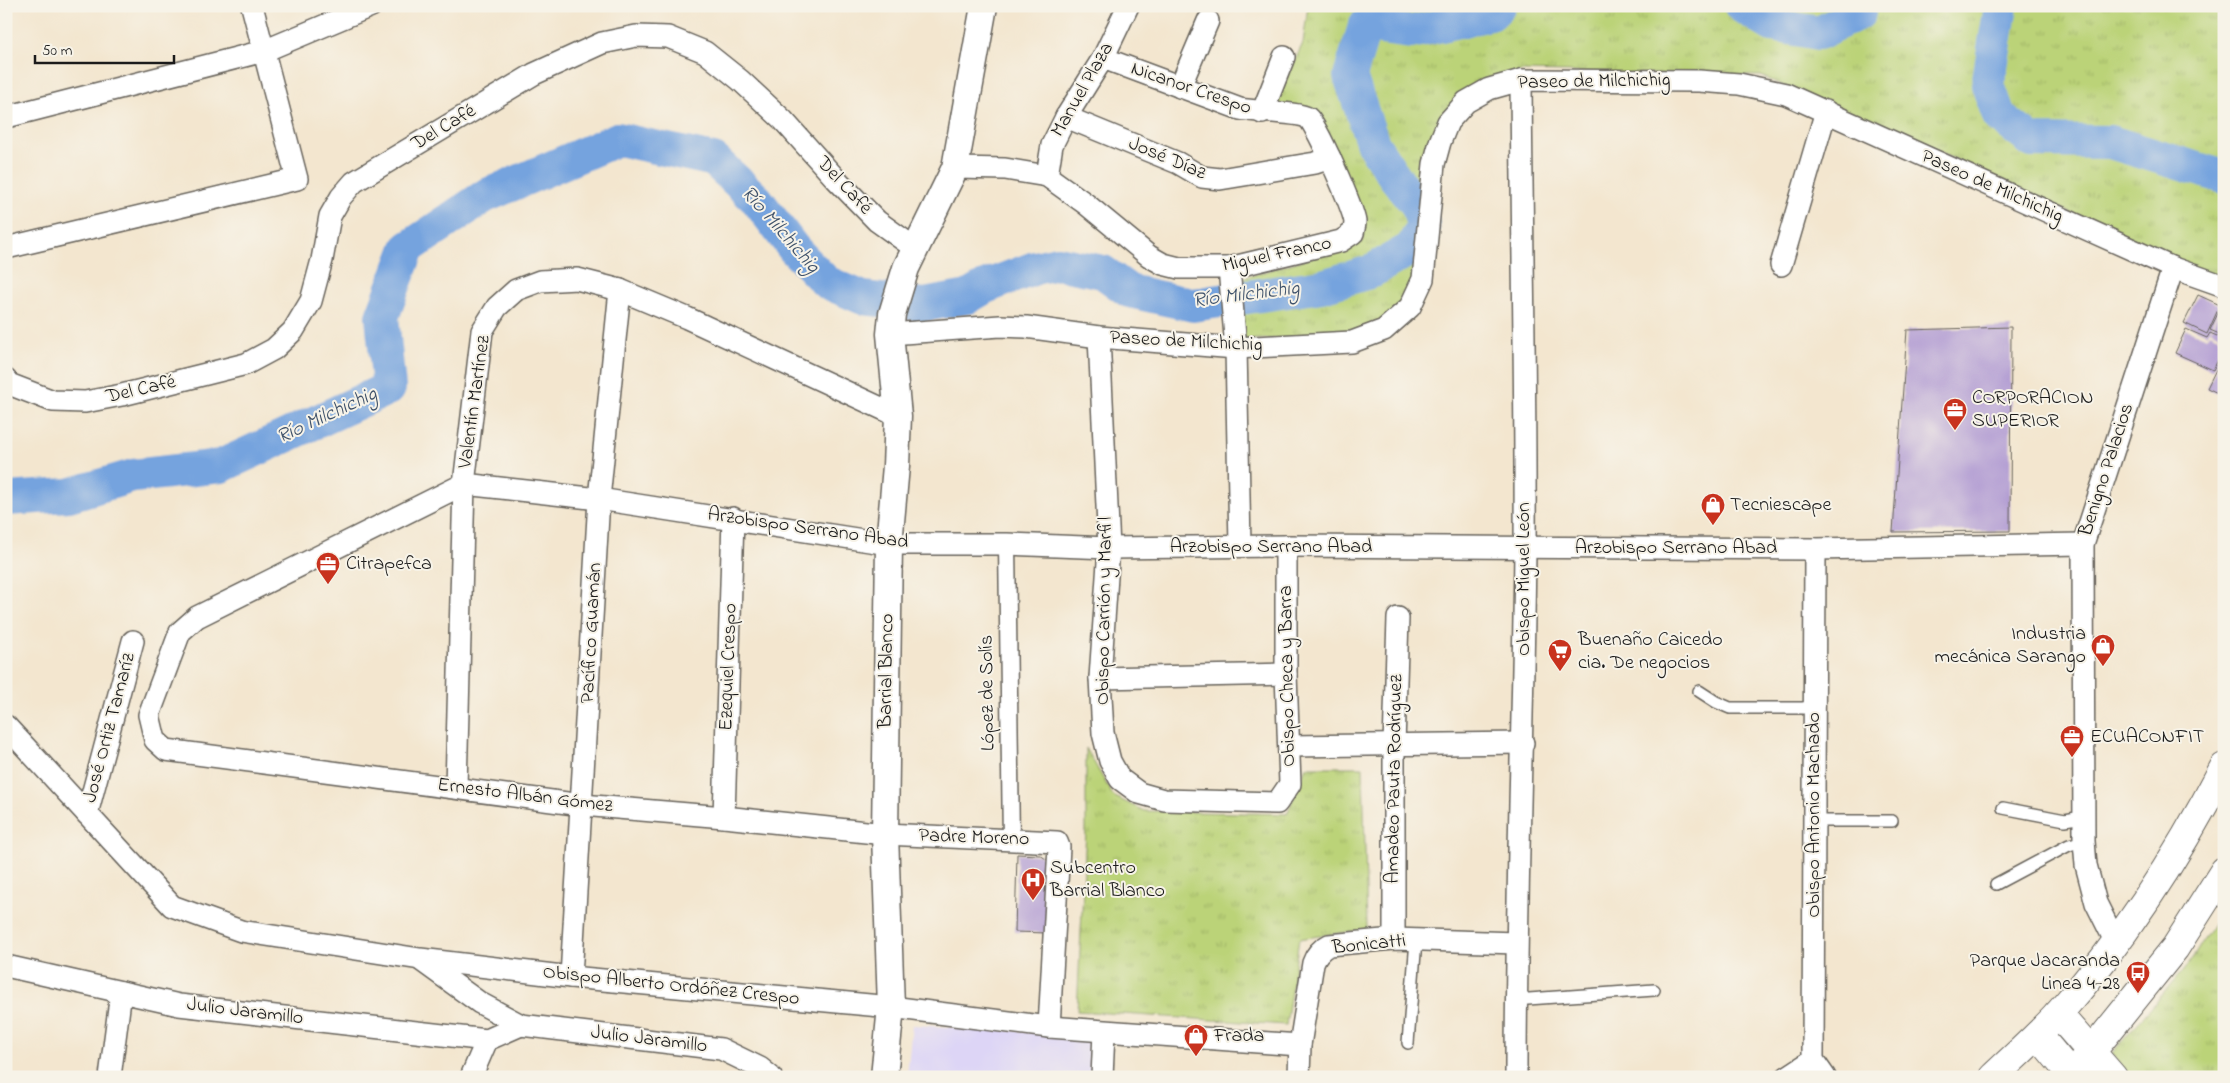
<svg xmlns="http://www.w3.org/2000/svg" width="2230" height="1083" viewBox="0 0 2230 1083" font-family="'Indie Flower',sans-serif">
<defs>
<pattern id="park-tufts" width="24" height="20" patternUnits="userSpaceOnUse" patternTransform="scale(1.25)"><rect width="24" height="20" fill="#bbd378"/><path d="M3 7l-1-3M5 7V3M7 7l1-3M15 17l-1-3M17 17v-4M19 17l1-3" fill="none" stroke="#a0b567"/></pattern>
</defs>
<rect width="100%" height="100%" fill="#f7f3e8"/>
<filter id="ink" filterUnits="userSpaceOnUse"><feTurbulence type="fractalNoise" baseFrequency=".02" numOctaves="2"/><feDisplacementMap in="SourceGraphic" scale="10" xChannelSelector="R" yChannelSelector="G"/><feConvolveMatrix kernelMatrix="1 2 1 2 8 2 1 2 1" color-interpolation-filters="sRGB"/></filter>
<filter id="wash" filterUnits="userSpaceOnUse"><feTurbulence type="fractalNoise" baseFrequency=".0096" numOctaves="4" result="noise"/><feDisplacementMap in="SourceGraphic" scale="20" xChannelSelector="R" yChannelSelector="G"/><feGaussianBlur stdDeviation="1.12" result="paint"/><feColorMatrix in="noise" values="0 0 0 0 0 0 0 0 0 0 0 0 0 0 0 0 0 1.4 0 .05"/><feComposite in="paint" operator="in"/></filter>
<g filter="url(#wash)">
<rect width="100%" height="100%" fill="#f3e6cf"/>
<path fill="#ddd5f6" d="M912,1025L1087,1035L1093,1039V1077H907Z"/>
<g fill="url(#park-tufts)" stroke="#6c784a">
<path d="M1308,6H2224V283L2194,274L2008,182L1761,76L1521,71L1439,122L1417,279L1402,304L1378,322L1347,336L1237,340L1234,281L1362,242L1366,220L1312,116L1274,105L1303,43Z"/>
<path d="M1086,748L1113,796L1144,811L1287,814L1306,767H1363L1367,929L1299,939L1286,1025L1077,1011L1086,830Z"/>
<path d="M2224,907V1077H2130L2112,1053L2189,964Z"/>
</g>
<g fill="none" stroke-linecap="round" stroke-linejoin="round">
<g stroke="#74a3de" stroke-width="34">
<path d="M1741,6L1772,25L1819,33L1859,13L1860,6"/>
<path d="M2001,6L1988,85L1999,116L2032,141L2110,142L2224,177"/>
<path d="M6,499L69,495L133,476L221,466L389,388L382,317L408,248L485,196L618,139L714,160L757,200L794,249L826,282L863,298L924,305L968,297L985,287L1035,268L1057,263L1103,272L1129,291L1193,305L1322,286L1370,272L1412,248L1423,226L1418,206L1394,176L1373,144L1350,76L1365,26L1411,32L1491,14L1499,6"/>
</g>
</g>
<g id="blocks">
<g fill="#b29dd3">
<path d="M2198,295L2220,305L2207,334L2184,323Z"/>
<path d="M2224,301V336L2210,330Z"/>
<path d="M2011,327L2010,531L1893,532L1907,330Z"/>
<path d="M2186,329L2207,338L2210,333L2224,339V348L2213,370L2175,353Z"/>
<path d="M2224,353V396L2207,388Z"/>
<path d="M1017,854L1040,855L1049,861L1048,933L1015,932Z"/>
</g>
</g>
</g>
<g filter="url(#ink)">
<use href="#blocks" fill-opacity="0" stroke="#67635b" stroke-width="1"/>
<g fill="none" stroke-linecap="round" stroke-linejoin="round">
<defs>
<g id="service">
<path d="M1699,691L1716,702L1730,708H1803L1815,706"/>
<path d="M2003,808L2065,820L2082,817"/>
<path d="M1814,821H1892"/>
<path d="M1996,884L2069,845L2084,841"/>
<path d="M1516,1000L1654,990"/>
<path d="M1408,1043L1416,940"/>
</g>
<path id="pedestrian" d="M1007,544L1011,841"/>
<g id="minor">
<path d="M1180,87L1208,21"/>
<path d="M1262,113L1284,57"/>
<path d="M6,117L264,51L371,6"/>
<path d="M1066,117L1178,163L1202,177L1220,179L1315,163L1330,158"/>
<path d="M955,168L1005,169L1047,176L1086,204L1149,256L1163,264L1179,268H1229L1341,241L1353,233C1354,229 1355,226 1355,222C1353,208 1317,125 1308,118C1299,112 1254,112 1240,109L1103,58"/>
<path d="M1047,176L1052,145L1066,117L1103,58L1128,6"/>
<path d="M6,248L297,179L252,6"/>
<path d="M1781,265L1826,111"/>
<path d="M1229,268L1236,348L1240,546"/>
<path d="M890,334L1000,326L1026,327L1099,337L1236,348L1352,342L1384,330L1410,307L1423,279L1434,164L1440,142L1448,122L1466,102L1489,89L1521,80L1699,81L1739,84L1786,94L2173,268L2224,286"/>
<path d="M1099,337L1109,548L1100,678L1103,733L1110,761L1120,779L1139,793L1164,800L1277,803L1290,784L1286,674V546"/>
<path d="M6,380L9,384L53,401L85,402L122,395L246,364L274,349L293,331L311,301L322,260L330,216L341,197L354,182L534,74L602,43L636,36L668,37L705,52L740,80L783,120L835,178L877,221L916,249"/>
<path d="M464,484L599,499L889,544H1007L1109,548L1286,546L1815,549L2083,544"/>
<path d="M464,484L197,617L180,632L149,715L155,740L166,750L582,805L724,817L885,834L1057,842L1059,847L1049,1027"/>
<path d="M1815,549L1813,1060L1825,1077"/>
<path d="M1100,678L1286,674"/>
<path d="M6,726L172,906L241,931L420,959L571,977L891,1007L1049,1027L1300,1045"/>
<path d="M1290,746L1523,743"/>
<path d="M456,787L464,484L482,331L497,307L516,290L540,281L577,279L620,290L687,318L898,416"/>
<path d="M87,814L133,641"/>
<path d="M724,817L733,518"/>
<path d="M1394,939V745L1398,618"/>
<path d="M2116,943L2096,903L2086,865L2084,841L2083,544L2173,268"/>
<path d="M422,961L480,1003L521,1025L721,1049L760,1068L771,1077"/>
<path d="M6,966L179,1005L487,1040"/>
<path d="M571,977L599,499L620,290"/>
<path d="M110,1077L121,992"/>
<path d="M471,1077L487,1040L521,1025"/>
<path d="M1102,1077L1104,1032"/>
<path d="M1299,1077L1300,1045L1313,963C1316,954 1321,949 1329,945L1394,939L1516,943"/>
<path d="M1516,1077C1516,901 1523,726 1525,551C1526,394 1522,237 1521,80"/>
<path d="M1787,1077L1813,1060"/>
</g>
<path id="tertiary" d="M884,1077L891,1007L885,834L889,544L896,466L898,416L890,334L892,314L906,268L955,168L984,6"/>
<g id="secondary">
<path d="M2058,1014L2113,1077"/>
<path d="M2038,1035L2073,1077"/>
</g>
<g id="primary">
<path d="M1993,1077C2015,1056 2038,1036 2059,1013C2124,940 2179,854 2224,767"/>
<path d="M2068,1077L2092,1051L2175,948L2224,871"/>
</g>
</defs>
<use href="#service" stroke="#67635b" stroke-width="14"/>
<use href="#pedestrian" stroke="#67635b" stroke-width="19"/>
<use href="#minor" stroke="#67635b" stroke-width="24"/>
<use href="#tertiary" stroke="#67635b" stroke-width="29"/>
<use href="#secondary" stroke="#67635b" stroke-width="30"/>
<use href="#primary" stroke="#67635b" stroke-width="30"/>
<use href="#service" stroke="#fff" stroke-width="11"/>
<use href="#pedestrian" stroke="#fff" stroke-width="16"/>
<use href="#minor" stroke="#fff" stroke-width="21"/>
<use href="#tertiary" stroke="#fff" stroke-width="26"/>
<use href="#secondary" stroke="#fff" stroke-width="28"/>
<use href="#primary" stroke="#fff" stroke-width="28"/>
</g>
</g>
<defs>
<symbol id="office-pin" viewBox="-11 -11 22 30"><path d="M0 17L-7.5 6A9.5 9.5 0 1 1 7.5 6Z" fill="#c8321e" stroke="#f7f3e8"/><path d="M-6-3h4V-5.5h4V-3h4V5H-6ZM-1-4.5V-3h2v-1.5ZM-6 0V1H6V0Z" fill="#fff"/></symbol>
<symbol id="shop-pin" viewBox="-11 -11 22 30"><path d="M0 17L-7.5 6A9.5 9.5 0 1 1 7.5 6Z" fill="#c8321e" stroke="#f7f3e8"/><path d="M-5-2.5h2.3a2.7 3.5 0 0 1 5.4 0H5L5.5 6h-11ZM-1.5-2.5h3a1.5 2.3 0 0 0-3 0Z" fill="#fff"/></symbol>
<symbol id="supermarket-pin" viewBox="-11 -11 22 30"><path d="M0 17L-7.5 6A9.5 9.5 0 1 1 7.5 6Z" fill="#c8321e" stroke="#f7f3e8"/><path d="M-6-5.5h2.5l.6 2H6L4.5 2H-2.5L-4.4-4H-6ZM-1.5 3.2a1.3 1.3 0 1 0 .1 0ZM3 3.2a1.3 1.3 0 1 0 .1 0Z" fill="#fff"/></symbol>
<symbol id="hospital-pin" viewBox="-11 -11 22 30"><path d="M0 17L-7.5 6A9.5 9.5 0 1 1 7.5 6Z" fill="#c8321e" stroke="#f7f3e8"/><path d="M-5-5h3v3.5h4V-5h3V5h-3V1.5h-4V5h-3Z" fill="#fff"/></symbol>
<symbol id="bus-pin" viewBox="-11 -11 22 30"><path d="M0 17L-7.5 6A9.5 9.5 0 1 1 7.5 6Z" fill="#c8321e" stroke="#f7f3e8"/><path d="M-5-6H5V4H4V6H2V4H-2V6H-4V4H-5ZM-3.5-4V0h7V-4ZM-3.5 1.2v1.5H-2V1.2ZM2 1.2v1.5H3.5V1.2Z" fill="#fff"/></symbol>
</defs>
<g fill-rule="evenodd">
<use href="#office-pin" x="1941" y="396" width="28" height="38"/>
<use href="#shop-pin" x="1699" y="491" width="28" height="38"/>
<use href="#office-pin" x="314" y="550" width="28" height="38"/>
<use href="#shop-pin" x="2089" y="632" width="28" height="38"/>
<use href="#supermarket-pin" x="1546" y="637" width="28" height="38"/>
<use href="#office-pin" x="2058" y="723" width="28" height="38"/>
<use href="#hospital-pin" x="1019" y="866" width="28" height="38"/>
<use href="#bus-pin" x="2124" y="959" width="28" height="38"/>
<use href="#shop-pin" x="1182" y="1022" width="28" height="38"/>
</g>
<g text-anchor="middle" dominant-baseline="central" stroke-width="4" stroke-linejoin="round" paint-order="stroke">
<g font-size="20" fill="#1c1c1c" stroke="#f7f3e8">
<text transform="translate(1594 82) rotate(-1)">Paseo de Milchichig</text>
<text transform="translate(1191 89) rotate(19)">Nicanor Crespo</text>
<text transform="translate(1083 90) rotate(-60)">Manuel Plaza</text>
<text transform="translate(444 128) rotate(-31)">Del Café</text>
<text transform="translate(1167 159) rotate(23)">José Díaz</text>
<text transform="translate(844 186) rotate(47)">Del Café</text>
<text transform="translate(1992 187) rotate(24)">Paseo de Milchichig</text>
<text transform="translate(1277 255) rotate(-12)">Miguel Franco</text>
<text transform="translate(1186 342) rotate(3)">Paseo de Milchichig</text>
<text transform="translate(141 390) rotate(-13)">Del Café</text>
<text transform="translate(475 402) rotate(-82)">Valentín Martínez</text>
<text transform="translate(2107 470) rotate(-72)">Benigno Palacios</text>
<text transform="translate(808 529) rotate(8)">Arzobispo Serrano Abad</text>
<text x="1271" y="547">Arzobispo Serrano Abad</text>
<text x="1676" y="548">Arzobispo Serrano Abad</text>
<text transform="translate(1524 579) rotate(-90)">Obispo Miguel León</text>
<text transform="translate(1105 611) rotate(-89)">Obispo Carrión y Marfil</text>
<text transform="translate(592 633) rotate(-87)">Pacífico Guamán</text>
<text transform="translate(729 667) rotate(-88)">Ezequiel Crespo</text>
<text transform="translate(887 671) rotate(-89)">Barrial Blanco</text>
<text transform="translate(1288 676) rotate(-91)">Obispo Checa y Barra</text>
<text transform="translate(988 693) rotate(-91)">López de Solís</text>
<text transform="translate(110 728) rotate(-75)">José Ortiz Tamaríz</text>
<text transform="translate(1395 779) rotate(-89)">Amadeo Pauta Rodríguez</text>
<text transform="translate(525 796) rotate(7)">Ernesto Albán Gómez</text>
<text transform="translate(1814 815) rotate(-90)">Obispo Antonio Machado</text>
<text transform="translate(974 838) rotate(2)">Padre Moreno</text>
<text transform="translate(1369 945) rotate(-6)">Bonicatti</text>
<text transform="translate(671 986) rotate(6)">Obispo Alberto Ordóñez Crespo</text>
<text transform="translate(245 1012) rotate(7)">Julio Jaramillo</text>
<text transform="translate(649 1040) rotate(7)">Julio Jaramillo</text>
</g>
<g font-size="20" fill="#1c1c1c" stroke="#f7f3e8" text-anchor="start">
<text x="1972" y="398">CORPORACION<tspan x="1972" dy="23">SUPERIOR</tspan></text>
<text x="1730" y="505">Tecniescape</text>
<text x="346" y="564">Citrapefca</text>
<text x="2086" y="634" text-anchor="end">Industria<tspan x="2086" dy="23">mecánica Sarango</tspan></text>
<text x="1578" y="640">Buenaño Caicedo<tspan x="1578" dy="23">cia. De negocios</tspan></text>
<text x="2090" y="737">ECUACONFIT</text>
<text x="1050" y="868">Subcentro<tspan x="1050" dy="23">Barrial Blanco</tspan></text>
<text x="2120" y="961" text-anchor="end">Parque Jacaranda<tspan x="2120" dy="23">Linea 4-28</tspan></text>
<text x="1214" y="1036">Frada</text>
</g>
<g font-size="21" font-style="italic" fill="#3f526a" stroke="#f7f3e8">
<text transform="translate(780 230) rotate(49)">Río Milchichig</text>
<text transform="translate(1246 295) rotate(-7)">Río Milchichig</text>
<text transform="translate(327 416) rotate(-25)">Río Milchichig</text>
</g>
</g>
<rect width="2230" height="1083" fill="none" stroke="#f7f3e8" stroke-width="25"/>
<path d="M35 55v8h139v-8" fill="none" stroke="#1c1c1c" stroke-width="2.5"/>
<text x="42" y="55" font-size="15" fill="#1c1c1c" stroke="#f7f3e8" stroke-width="4" paint-order="stroke">50 m</text>
</svg>
